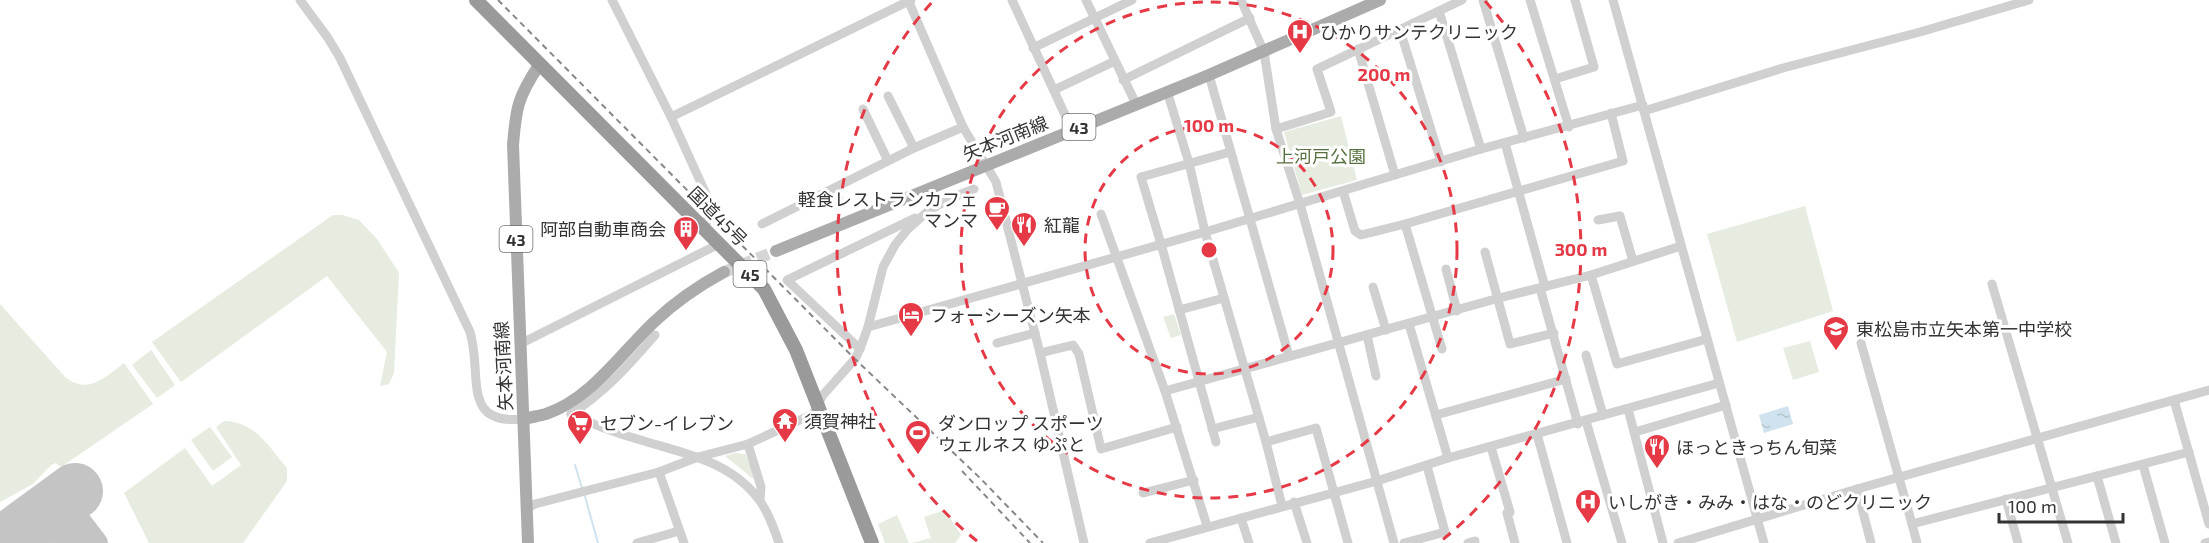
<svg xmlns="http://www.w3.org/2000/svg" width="2209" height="543" viewBox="0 0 2209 543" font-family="'Exo 2','Noto Sans JP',sans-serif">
<defs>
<pattern id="water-ripples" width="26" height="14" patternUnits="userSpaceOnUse" patternTransform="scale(1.5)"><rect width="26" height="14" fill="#cfe2ee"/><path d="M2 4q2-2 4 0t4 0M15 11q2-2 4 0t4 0" fill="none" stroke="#b2c2cd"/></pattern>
</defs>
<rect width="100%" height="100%" fill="#fff"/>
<g fill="#e6ecdf">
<path d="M1341,116L1357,180L1302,195L1284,132Z"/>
<path d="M1805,206L1833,311L1737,342L1707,234Z"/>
<path d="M333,215H342L359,220L377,239L399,273L394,373L389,384L380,386L387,352L327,276L181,382L152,342Z"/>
<path d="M0,304L65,377C89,395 104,378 124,363L153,404L61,467L56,463L51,465L33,484L0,502Z"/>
<path d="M1174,314L1181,335L1171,338L1163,317Z"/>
<path d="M1810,341L1819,372L1793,380L1783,348Z"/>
<path d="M151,350L175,385L157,398L132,365Z"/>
<path d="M224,421C256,422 268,446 287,468V481L243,543H149L124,493L185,448L212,486L241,465L216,427Z"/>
<path d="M210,427L232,457L213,471L191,440Z"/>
<path d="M735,453L745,454L757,478H752L725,456Z"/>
<path d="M945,510L961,535L955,543H912L931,538L924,517Z"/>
<path d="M897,515L909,543H885L878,524Z"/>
</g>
<path fill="url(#water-ripples)" d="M1788,406L1793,424L1764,433L1759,415Z"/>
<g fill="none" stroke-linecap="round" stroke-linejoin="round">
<g stroke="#cfe2ee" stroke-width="2">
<path d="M575,465L582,488"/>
<path d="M584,493L598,543"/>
</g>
<g stroke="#c4c4c4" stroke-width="22">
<path d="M64,500L97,543"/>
<path d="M8,540C40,530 62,527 93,543"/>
</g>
<path stroke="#c4c4c4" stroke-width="56" d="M4,543L75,491"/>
<path stroke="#d6d6d6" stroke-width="12" stroke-dasharray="12 6" stroke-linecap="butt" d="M724,272L776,251"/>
<g stroke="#d0d0d0" stroke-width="9">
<path d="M300,0L328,38L340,58L470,332C483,375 460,426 524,419"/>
<path d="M612,0L671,117L711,205L705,228"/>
<path d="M908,0L963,127L996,182L1040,353L1084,543"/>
<path d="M1012,0L1072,130"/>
<path d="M1086,0L1136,104"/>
<path d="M1241,0L1264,52L1276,129L1300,204L1394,543"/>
<path d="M1483,0L1524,138"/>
<path d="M1530,0L1569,127"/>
<path d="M1613,0L1764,543"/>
<path d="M1439,11L1481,149"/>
<path d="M1400,30L1441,162"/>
<path d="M1033,48L1132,0"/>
<path d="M1358,49L1395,175"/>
<path d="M1209,75L1289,356"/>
<path d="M1555,79L1594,67L1575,0"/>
<path d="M1123,80L1250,18"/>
<path d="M1054,90L1115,61"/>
<path d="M1167,91L1189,163L1205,232L1266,442L1282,506"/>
<path d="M888,96L914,148"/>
<path d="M863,109L888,161"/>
<path d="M1644,111L1783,68L1920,32L2029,0"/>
<path d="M671,117L911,0"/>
<path d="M1276,129L1331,112L1317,69L1462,0"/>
<path d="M1505,143L1545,287"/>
<path d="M1343,191L1355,231L1361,235L1405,224L1623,161L1611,113"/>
<path d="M1101,214L1165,391L1207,526"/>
<path d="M1598,220L1620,216L1633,261"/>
<path d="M762,224L914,148L963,127"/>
<path d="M1405,224L1442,349"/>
<path d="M1485,252L1510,344L1554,333"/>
<path d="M1446,269L1457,311"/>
<path d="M1591,275L1617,364L1707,339"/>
<path d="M1992,284L2068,543"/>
<path d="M1373,287L1386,330"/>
<path d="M1540,288L1578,424"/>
<path d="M1179,310L1224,298"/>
<path d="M1409,324L1448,458"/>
<path d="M868,327L1205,232L1481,149L1643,105"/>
<path d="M1367,335L1376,376"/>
<path d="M997,343L1035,333"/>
<path d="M1861,343L1912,524"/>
<path d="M520,344L721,243"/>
<path d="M860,349L787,280L915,218"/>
<path d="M1040,353L1073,345L1079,354L1101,449L1177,427"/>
<path d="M1586,355L1603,415"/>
<path d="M1165,391L1499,298L1591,275L1681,246"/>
<path d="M2174,400L2209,524"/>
<path d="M1628,409L1663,543"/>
<path d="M571,414C595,426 619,434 644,441C687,454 732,462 760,501C769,514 774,528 779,543"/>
<path d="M571,414C606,391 628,366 655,335"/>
<path d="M1436,415L1566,379"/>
<path d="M1586,421L1622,543"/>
<path d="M1212,429L1259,417"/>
<path d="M1635,432L1726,405"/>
<path d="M1537,434L1567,543"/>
<path d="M1216,442L1161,244L1141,177L1230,152"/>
<path d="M1266,442L1316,428L1348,543"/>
<path d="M748,444L761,487L760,500"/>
<path d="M1491,447L1510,512L1507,513L1515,543"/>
<path d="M2143,465L2165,543"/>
<path d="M659,472L684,543"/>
<path d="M2097,476L2116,543"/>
<path d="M1857,489L1871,543"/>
<path d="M1143,493L1194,480"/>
<path d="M2006,499L2018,543"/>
<path d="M1294,502L1307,543"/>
<path d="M527,508L535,504L659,472L698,457L748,444L813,414L823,395L855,359L860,349L868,327L883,267L895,245L907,230L928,211L951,198L974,189"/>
<path d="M1241,518L1249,543"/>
<path d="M637,543L679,531"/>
<path d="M1150,543L1377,481L1448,458L1719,383"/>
<path d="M1404,543L1445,532L1427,466"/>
<path d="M1468,543L1475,541"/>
<path d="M1678,543L1857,489L2209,390"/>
<path d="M1917,543L1912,524L2189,452"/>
<path d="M2205,543L2209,542"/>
</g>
<g stroke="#ababab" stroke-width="12">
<path d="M776,251L1209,75L1380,0"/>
<path d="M524,419C531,417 539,416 546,414C591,399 621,353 654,322C675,302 698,286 724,272"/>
<path d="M528,543L513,145C516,107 518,97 539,65"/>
</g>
<path stroke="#9a9a9a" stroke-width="14" d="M476,0L764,289L796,350L872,543"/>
<g stroke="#888" stroke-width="2" stroke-dasharray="6 4.5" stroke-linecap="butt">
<path d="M498,0L855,359L980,478L1043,543"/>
<path d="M962,471L1030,543"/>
</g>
</g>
<g fill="none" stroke="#e63946" stroke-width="3" stroke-dasharray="10 8">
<circle cx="1209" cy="250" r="124"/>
<circle cx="1209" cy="250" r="248"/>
<path d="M977 541A372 372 0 0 1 933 1M1485 1A372 372 0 0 1 1441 541"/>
</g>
<defs>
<symbol id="hospital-pin" viewBox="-11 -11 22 30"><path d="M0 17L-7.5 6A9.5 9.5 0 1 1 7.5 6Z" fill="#e63946" stroke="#fff"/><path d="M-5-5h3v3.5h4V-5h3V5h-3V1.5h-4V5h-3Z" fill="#fff"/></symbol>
<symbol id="cafe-pin" viewBox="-11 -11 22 30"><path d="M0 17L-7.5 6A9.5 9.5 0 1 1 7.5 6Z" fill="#e63946" stroke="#fff"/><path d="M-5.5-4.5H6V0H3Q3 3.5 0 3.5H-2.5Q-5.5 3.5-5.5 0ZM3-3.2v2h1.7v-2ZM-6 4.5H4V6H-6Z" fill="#fff"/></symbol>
<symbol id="restaurant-pin" viewBox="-11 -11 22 30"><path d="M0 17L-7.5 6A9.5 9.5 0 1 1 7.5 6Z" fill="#e63946" stroke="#fff"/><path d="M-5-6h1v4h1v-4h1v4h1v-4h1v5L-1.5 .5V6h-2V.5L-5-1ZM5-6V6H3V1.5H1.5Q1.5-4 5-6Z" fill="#fff"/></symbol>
<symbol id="building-pin" viewBox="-11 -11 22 30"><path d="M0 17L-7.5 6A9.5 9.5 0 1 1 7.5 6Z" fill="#e63946" stroke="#fff"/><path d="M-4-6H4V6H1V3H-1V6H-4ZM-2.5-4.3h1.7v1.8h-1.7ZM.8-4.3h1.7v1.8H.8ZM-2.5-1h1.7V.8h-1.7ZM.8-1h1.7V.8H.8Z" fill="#fff"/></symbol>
<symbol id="hotel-pin" viewBox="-11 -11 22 30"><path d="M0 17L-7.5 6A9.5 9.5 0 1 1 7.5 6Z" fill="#e63946" stroke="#fff"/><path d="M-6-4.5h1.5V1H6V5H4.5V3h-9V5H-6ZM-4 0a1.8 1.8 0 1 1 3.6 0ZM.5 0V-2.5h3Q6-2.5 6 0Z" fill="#fff"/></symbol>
<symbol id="school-pin" viewBox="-11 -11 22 30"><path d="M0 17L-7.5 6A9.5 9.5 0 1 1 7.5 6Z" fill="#e63946" stroke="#fff"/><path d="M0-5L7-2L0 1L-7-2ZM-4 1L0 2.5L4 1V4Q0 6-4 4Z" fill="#fff"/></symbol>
<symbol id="temple-pin" viewBox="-11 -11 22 30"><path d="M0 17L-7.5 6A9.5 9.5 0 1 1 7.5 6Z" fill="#e63946" stroke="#fff"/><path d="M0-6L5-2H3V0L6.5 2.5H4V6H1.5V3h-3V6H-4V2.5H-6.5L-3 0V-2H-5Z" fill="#fff"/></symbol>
<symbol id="supermarket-pin" viewBox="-11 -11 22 30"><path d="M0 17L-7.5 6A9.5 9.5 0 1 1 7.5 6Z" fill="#e63946" stroke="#fff"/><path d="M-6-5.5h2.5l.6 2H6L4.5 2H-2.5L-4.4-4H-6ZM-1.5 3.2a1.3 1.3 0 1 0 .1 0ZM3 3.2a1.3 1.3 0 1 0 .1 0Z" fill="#fff"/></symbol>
<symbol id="stadium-pin" viewBox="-11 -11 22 30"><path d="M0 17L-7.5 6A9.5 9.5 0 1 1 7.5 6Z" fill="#e63946" stroke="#fff"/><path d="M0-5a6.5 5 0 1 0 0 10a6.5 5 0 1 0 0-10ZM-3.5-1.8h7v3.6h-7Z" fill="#fff"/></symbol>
</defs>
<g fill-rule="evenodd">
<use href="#hospital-pin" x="1285" y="17" width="30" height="40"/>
<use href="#cafe-pin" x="982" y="194" width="30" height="40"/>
<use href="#restaurant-pin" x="1009" y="210" width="30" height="40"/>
<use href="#building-pin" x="671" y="214" width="30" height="40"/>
<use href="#hotel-pin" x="896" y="300" width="30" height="40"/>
<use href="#school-pin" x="1821" y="314" width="30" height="40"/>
<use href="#temple-pin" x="770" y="406" width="30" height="40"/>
<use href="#supermarket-pin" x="565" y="408" width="30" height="40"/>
<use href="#stadium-pin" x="903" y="418" width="30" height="40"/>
<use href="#restaurant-pin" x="1642" y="432" width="30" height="40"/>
<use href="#hospital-pin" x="1573" y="487" width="30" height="40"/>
</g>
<g text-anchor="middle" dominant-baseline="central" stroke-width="6" stroke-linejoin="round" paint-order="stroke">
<g fill="#fff" stroke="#707070" stroke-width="1.5">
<rect x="1062.5" y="114" width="33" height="26" rx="4.5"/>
<rect x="499.5" y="226" width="33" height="26" rx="4.5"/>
<rect x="733.5" y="261" width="33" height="26" rx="4.5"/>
</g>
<g font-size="16" font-weight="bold" fill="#333">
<text x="1079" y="127">43</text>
<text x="516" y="239">43</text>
<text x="750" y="274">45</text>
</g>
<g font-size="18" fill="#333" stroke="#fff" text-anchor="start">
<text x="1320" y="32">ひかりサンテクリニック</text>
<text x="978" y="199" text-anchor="end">軽食レストランカフェ<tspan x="978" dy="21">マンマ</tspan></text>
<text x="1044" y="225">紅龍</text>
<text x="666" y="229" text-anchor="end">阿部自動車商会</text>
<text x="930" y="315">フォーシーズン矢本</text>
<text x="1856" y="329">東松島市立矢本第一中学校</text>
<text x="804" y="421">須賀神社</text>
<text x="600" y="423">セブン-イレブン</text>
<text x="938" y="423">ダンロップ スポーツ<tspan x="938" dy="21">ウェルネス ゆぷと</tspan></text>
<text x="1676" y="447">ほっときっちん旬菜</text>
<text x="1608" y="502">いしがき・みみ・はな・のどクリニック</text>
</g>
<g font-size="18" fill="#333" stroke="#fff">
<text transform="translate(1005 138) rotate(-22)">矢本河南線</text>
<text transform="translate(718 216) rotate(45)">国道45号</text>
<text transform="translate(503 366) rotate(-93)">矢本河南線</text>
</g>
<g font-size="18" fill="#56703f" stroke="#fff">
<text x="1321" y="156">上河戸公園</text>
</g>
</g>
<circle cx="1209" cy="250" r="9" fill="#e63946" stroke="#fff" stroke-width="3"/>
<g font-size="18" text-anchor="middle" font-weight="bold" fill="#e63946" stroke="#fff" stroke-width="6" stroke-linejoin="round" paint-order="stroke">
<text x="1384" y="81">200 m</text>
<text x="1209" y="132">100 m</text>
<text x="1581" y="256">300 m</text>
</g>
<path d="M1999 513v9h124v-9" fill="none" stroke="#333333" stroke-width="3"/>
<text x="2008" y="513" font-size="18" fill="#333333" stroke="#ffffff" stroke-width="4.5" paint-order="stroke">100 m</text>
</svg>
